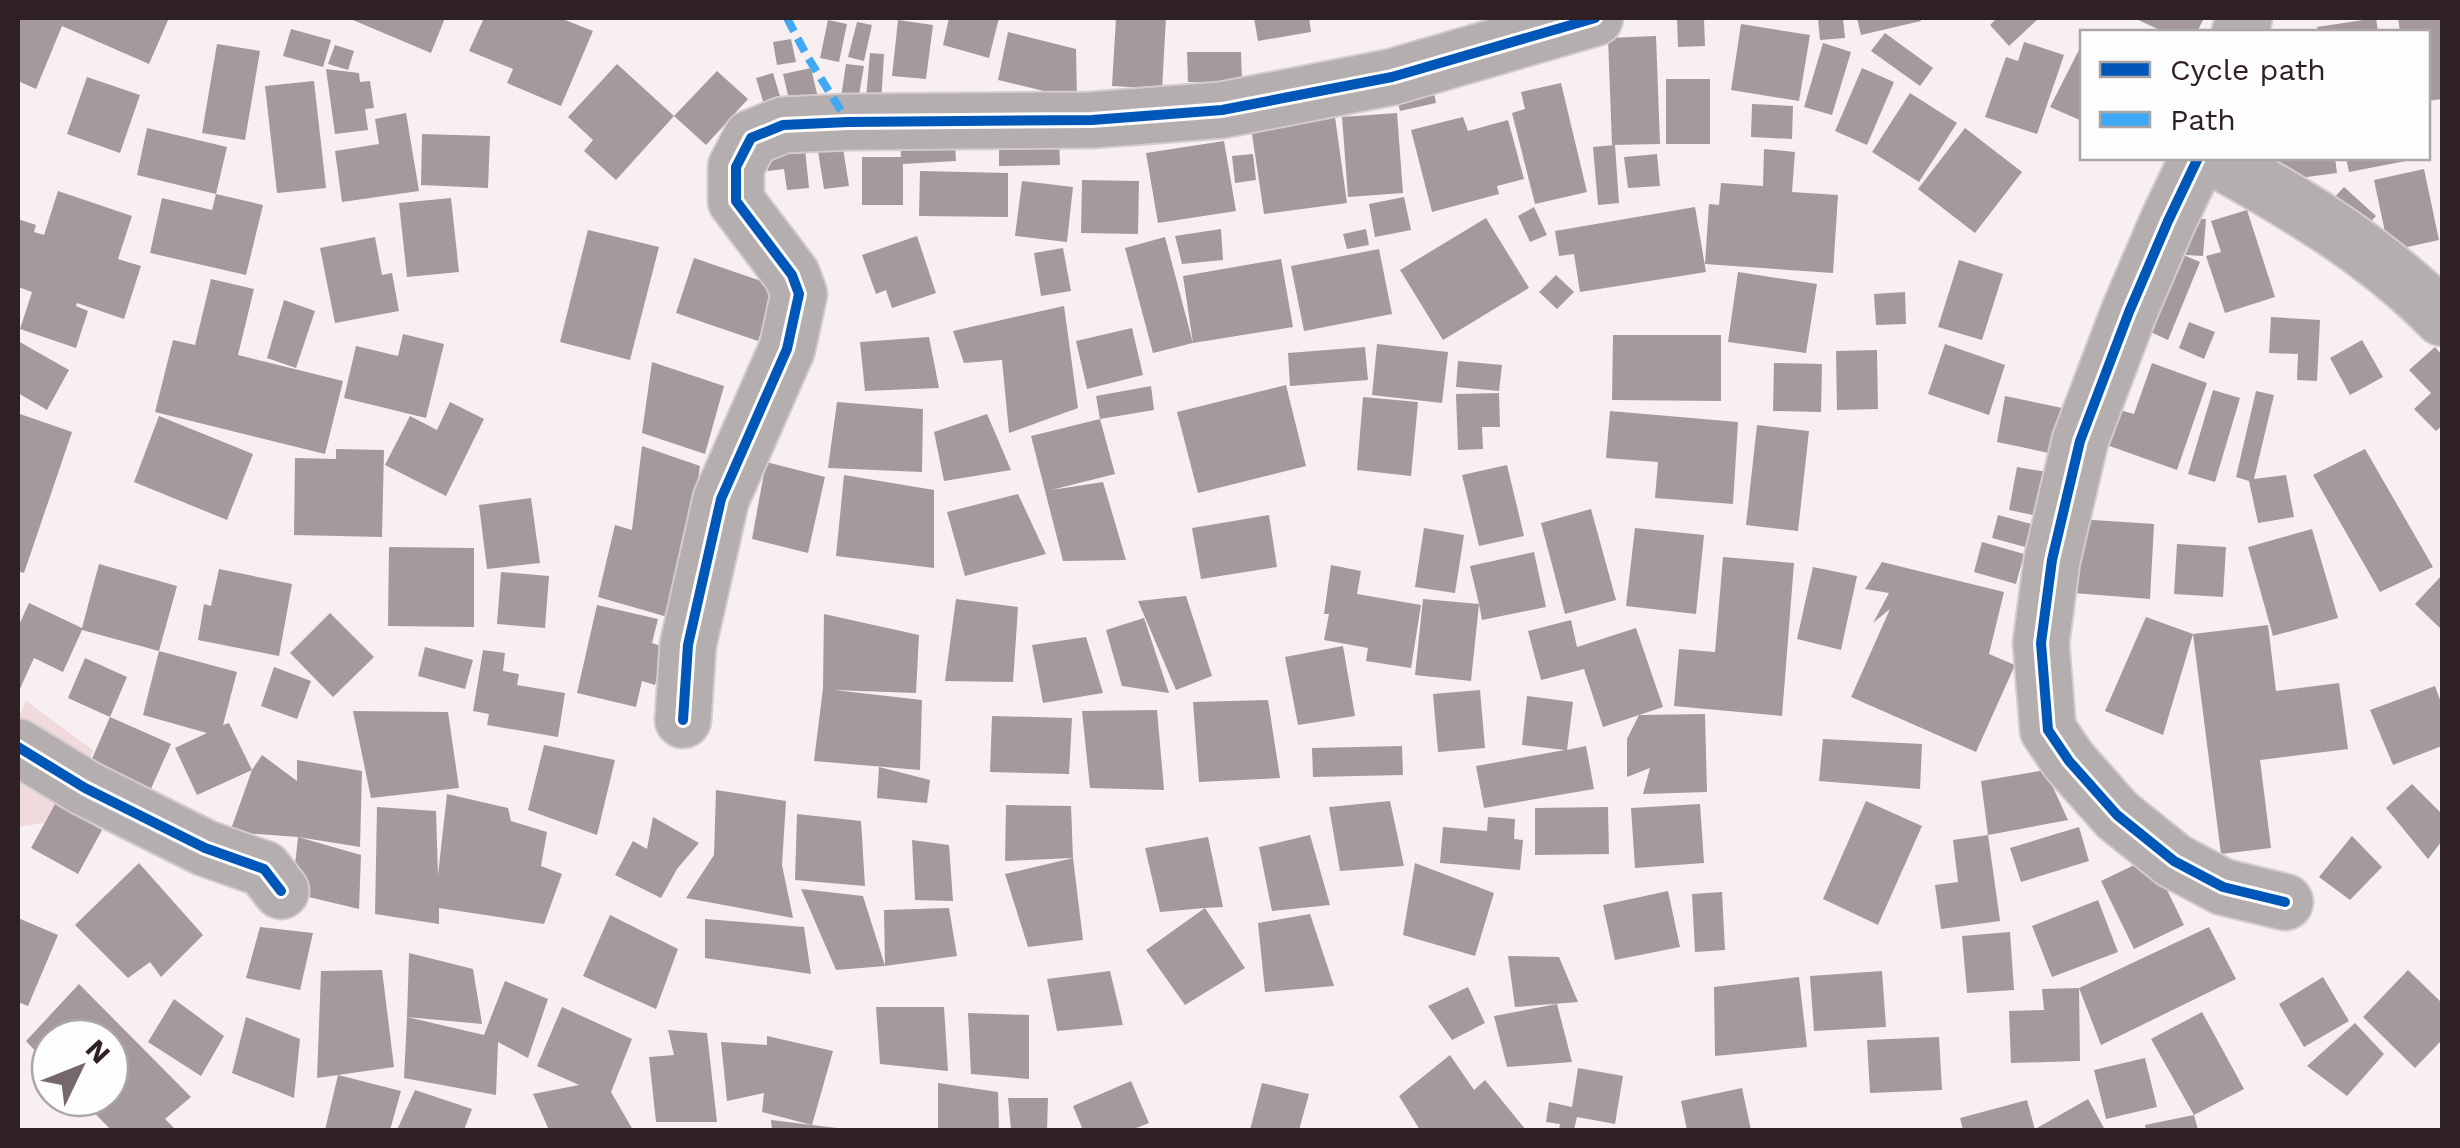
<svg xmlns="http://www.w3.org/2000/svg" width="2460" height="1148" viewBox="0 0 2460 1148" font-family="'Work Sans',sans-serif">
<rect width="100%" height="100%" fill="#f8eff1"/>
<path fill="#f1dade" d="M26,701L94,751L55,804L44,823L18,827V718Z"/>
<g fill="#a49a9c">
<path d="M18,18H169L149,64L62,26L36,89L18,81Z"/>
<path d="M348,18H445L431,53Z"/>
<path d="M484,18H560L593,31L561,106L507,83L513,69L469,51Z"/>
<path d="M949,18H999L989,58L943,45Z"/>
<path d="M1116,18H1166L1162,89L1112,86Z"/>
<path d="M1254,18H1309L1311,32L1258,41Z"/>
<path d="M1677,18H1704L1705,46L1678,47Z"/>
<path d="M1818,18H1843L1845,38L1820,40Z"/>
<path d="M1857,18H1920L1921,21L1861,35Z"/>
<path d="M1997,18H2039L2009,46L1990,25Z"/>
<path d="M2134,18H2204L2197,32H2164Z"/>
<path d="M2376,18L2378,32H2318L2317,27Z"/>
<path d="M2398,18H2442V99L2428,101V32H2400Z"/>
<path d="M828,20L847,24L839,62L820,58Z"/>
<path d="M898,20L933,25L926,79L892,76Z"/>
<path d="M857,22L872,25L864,61L848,57Z"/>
<path d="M1741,24L1810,35L1799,101L1731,90Z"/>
<path d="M291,29L331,40L323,67L283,56Z"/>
<path d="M1008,32L1076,49L1077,99L998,80Z"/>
<path d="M1885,33L1933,68L1920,86L1871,51Z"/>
<path d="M1656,36L1660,144L1612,145L1608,38Z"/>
<path d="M791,39L796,62L777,65L773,42Z"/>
<path d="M2024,42L2064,55L2037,134L1985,117L2006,57L2018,61Z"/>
<path d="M1823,43L1851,52L1832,115L1804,107Z"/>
<path d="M217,44L260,51L245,140L202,133Z"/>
<path d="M2082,44V121L2050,107Z"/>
<path d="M335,45L354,51L348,70L328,64Z"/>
<path d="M1187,52H1241L1242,82H1188Z"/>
<path d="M870,53L884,54L881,104L866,98Z"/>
<path d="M617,64L674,116L616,180L584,151L593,140L568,117Z"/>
<path d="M846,64L864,66L858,100L841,97Z"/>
<path d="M811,68L819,102L791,108L783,74Z"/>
<path d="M1862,68L1894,82L1867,145L1835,131Z"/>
<path d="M326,69L359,73L360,82L370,81L374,108L365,109L368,130L335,134Z"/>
<path d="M717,71L748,99L706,145L674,116Z"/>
<path d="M773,73L783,106L766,111L756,78Z"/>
<path d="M87,77L140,95L120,153L67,134Z"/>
<rect x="1666" y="79" width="44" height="65"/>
<path d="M314,81L326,188L277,193L265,86Z"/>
<path d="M1432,83L1436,103L1400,111L1395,91Z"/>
<path d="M1561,83L1587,192L1535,204L1512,113L1525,109L1521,92Z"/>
<path d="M1910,93L1957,123L1919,182L1872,152Z"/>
<path d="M1752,104L1793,106L1792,139L1751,137Z"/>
<path d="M1334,110L1347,203L1264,214L1250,121Z"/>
<path d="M406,113L419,191L342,202L335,151L379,144L375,119Z"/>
<path d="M1397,113L1403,193L1348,197L1342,117Z"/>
<path d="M1463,117L1468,131L1508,120L1524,179L1497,186L1499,194L1432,212L1411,130Z"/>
<path d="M147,128L227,147L216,194L263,205L246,275L150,253L162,198L212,210L216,194L137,175Z"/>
<path d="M954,128L956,161L903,164V205H862V157H901L899,131Z"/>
<path d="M1965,128L2022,172L1975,233L1918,189Z"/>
<path d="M422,134L490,136L488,188L421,185Z"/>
<path d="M841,136L849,186L824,189L816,139Z"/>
<path d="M1059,137L1060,165L999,166V138Z"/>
<path d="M804,139L809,188L787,190L784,169L768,171L765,143Z"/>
<path d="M1224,141L1236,211L1158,223L1146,153Z"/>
<path d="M1615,145L1619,203L1598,205L1593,147Z"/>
<path d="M1764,149L1795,152L1792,192L1838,195L1833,273L1705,264L1709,204L1719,205L1721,183L1763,186Z"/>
<path d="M1253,154L1256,180L1235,183L1232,156Z"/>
<path d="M1657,154L1660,186L1628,188L1624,157Z"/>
<path d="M2265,158H2335L2337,173L2269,182Z"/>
<path d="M2346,158H2416V159L2349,172Z"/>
<path d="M2424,169L2439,240L2389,251L2374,180Z"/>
<path d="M920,171L1008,173V217L919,216Z"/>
<path d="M1082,180L1139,181L1138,234L1081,233Z"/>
<path d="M1022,181L1073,187L1067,242L1015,236Z"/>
<path d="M2344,187L2376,216L2360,233L2328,204Z"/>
<path d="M58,191L132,216L118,259L141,266L124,319L77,303L76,306L88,311L76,348L20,329L32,292L18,287V219L36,225L34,232L44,235Z"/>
<path d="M1404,197L1411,230L1375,237L1369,204Z"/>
<path d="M451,198L459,272L407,277L399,203Z"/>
<path d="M1534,207L1547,235L1530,242L1518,216Z"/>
<path d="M1695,207L1706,272L1580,292L1574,254L1559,256L1555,231Z"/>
<path d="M2247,210L2275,297L2225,313L2206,256L2221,252L2211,221Z"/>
<path d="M1486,218L1529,288L1443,340L1400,270Z"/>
<path d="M2189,219H2206L2203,256L2186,255Z"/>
<path d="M1221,229L1223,260L1182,264L1175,236Z"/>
<path d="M1366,229L1369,245L1347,249L1343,234Z"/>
<path d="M588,230L659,247L630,360L560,342Z"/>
<path d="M917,236L936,293L892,308L886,290L876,294L862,255Z"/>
<path d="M375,237L382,275L392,273L399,311L335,323L320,248Z"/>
<path d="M1165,237L1193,343L1183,276L1281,259L1293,327L1193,343L1153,353L1125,248Z"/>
<path d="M1063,248L1071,291L1041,296L1034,253Z"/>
<path d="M1379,249L1392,314L1304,331L1291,266Z"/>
<path d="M2174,251L2200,262L2168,340L2142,328Z"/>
<path d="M694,258L776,286L758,341L676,313Z"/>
<path d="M1959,260L2003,274L1982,340L1938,327Z"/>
<path d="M1738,272L1817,284L1806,353L1728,342Z"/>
<path d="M1556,275L1574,292L1557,309L1539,292Z"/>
<path d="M211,279L254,289L238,355L343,381L325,454L155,412L173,340L195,345Z"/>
<path d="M1905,292L1906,324L1876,325L1874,294Z"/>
<path d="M284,300L315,311L296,368L267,358Z"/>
<path d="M1064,306L1078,408L1009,433L1002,360L964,363L953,331Z"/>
<path d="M2271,317L2320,320L2317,381L2297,380L2298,354L2269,353Z"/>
<path d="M2189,322L2215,332L2204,359L2179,348Z"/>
<path d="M1132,328L1143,375L1087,389L1076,341Z"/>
<path d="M403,334L444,344L426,418L344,398L356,346L398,356Z"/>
<path d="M1613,335H1721V401L1612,400Z"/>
<path d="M929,337L939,388L865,391L860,342Z"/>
<path d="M2362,340L2383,377L2350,395L2330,358Z"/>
<path d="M18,341L69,370L47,410L18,393Z"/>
<path d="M1377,344L1448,352L1442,403L1372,395Z"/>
<path d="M1945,344L2005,365L1989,415L1928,394Z"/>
<path d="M1365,347L1368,380L1290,386L1288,353Z"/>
<path d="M2435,347L2442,355V426L2436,431L2414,409L2431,393L2409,370Z"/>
<path d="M1877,350L1878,409L1837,410L1836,351Z"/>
<path d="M1458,361L1502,365L1499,391L1456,387Z"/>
<path d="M652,362L724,386L705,454L642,433Z"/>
<path d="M1774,363L1822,364L1821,412L1773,411Z"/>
<path d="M2152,363L2207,383L2177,470L2104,444L2116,409L2134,414Z"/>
<path d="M1286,385L1306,466L1198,493L1177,412Z"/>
<path d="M1151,386L1154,410L1100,419L1096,396Z"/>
<path d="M2213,390L2240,398L2215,482L2188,474Z"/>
<path d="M2256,391L2274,395L2254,479L2286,475L2294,517L2258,523L2249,481L2236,477Z"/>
<path d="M1499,393L1500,427H1482L1483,449L1458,450L1456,394Z"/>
<path d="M2005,396L2072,410L2063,456L1997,442Z"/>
<path d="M1363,397L1418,402L1411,476L1357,470Z"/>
<path d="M450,402L484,419L446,496L385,465L410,416L437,430Z"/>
<path d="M837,402L923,409L922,472L828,468Z"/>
<path d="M1610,411L1738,422L1733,504L1655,498L1658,462L1606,458Z"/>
<path d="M20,414L72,432L24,573L18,571V422Z"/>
<path d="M987,414L1011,470L944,481L934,432Z"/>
<path d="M159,416L253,454L227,520L134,482Z"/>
<path d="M1100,419L1115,474L1051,490L1103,482L1126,560L1063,561L1031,436Z"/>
<path d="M1757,425L1809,431L1798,531L1746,525Z"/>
<path d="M642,446L700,466L678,620L598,597L615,525L632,530Z"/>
<path d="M336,449L384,450L382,537L294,535L295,458L336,459Z"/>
<path d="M2365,449L2433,567L2380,592L2313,475Z"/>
<path d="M766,462L825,477L808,553L752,539Z"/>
<path d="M1507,465L1524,536L1479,546L1462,475Z"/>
<path d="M2017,467L2052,473L2043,517L2009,510Z"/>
<path d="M844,475L934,490V568L836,556Z"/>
<path d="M1018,494L1046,554L965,576L947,512Z"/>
<path d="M531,498L540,563L487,569L479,505Z"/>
<path d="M1591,509L1616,600L1565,614L1541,523Z"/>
<path d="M1269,515L1277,567L1201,579L1192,528Z"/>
<path d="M1998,515L2035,525L2029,548L1992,538Z"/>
<path d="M2078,519L2154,524L2150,599L2073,593Z"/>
<path d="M1424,528L1464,535L1455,593L1415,587Z"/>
<path d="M1635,528L1704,535L1696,614L1626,606Z"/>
<path d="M2312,529L2338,618L2273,636L2248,547Z"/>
<path d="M1982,542L2024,554L2016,584L1974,572Z"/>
<path d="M2177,544L2226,547L2223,597L2174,594Z"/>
<path d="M389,547L474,548V627L388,626Z"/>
<path d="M1534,552L1546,607L1482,620L1479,604L1471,681L1415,675L1423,599L1479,604L1470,566Z"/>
<path d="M1723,557L1794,563L1782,716L1674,706L1679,649L1715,652Z"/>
<path d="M1882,562L2004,592L1989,654L2015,665L1976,752L1851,697L1890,609L1873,623L1889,593L1865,589Z"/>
<path d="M99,564L177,586L159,651L82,630L63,672L34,658L18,693V627L29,603L82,628Z"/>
<path d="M1331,565L1361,571L1357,594L1421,605L1411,668L1366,661L1368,648L1324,640L1329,614H1324Z"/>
<path d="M1813,567L1857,576L1841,650L1797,639Z"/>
<path d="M219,569L292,584L279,656L198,640L204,604L211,606Z"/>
<path d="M501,572L549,576L545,628L497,624Z"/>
<path d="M2442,575V630L2415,604Z"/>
<path d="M1186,596L1212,676L1176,690L1138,601Z"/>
<path d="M956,599L1018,607L1013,682L945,681Z"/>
<path d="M597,605L658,619L652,643L664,647L655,685L642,681L636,707L577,693Z"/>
<path d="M330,613L374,657L333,697L290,653Z"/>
<path d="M824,614L919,635L916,693L834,690L922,700L920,770L814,761L823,688Z"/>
<path d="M2146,617L2193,634L2163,735L2105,711Z"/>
<path d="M1144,618L1169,693L1122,686L1106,630Z"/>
<path d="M1571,620L1577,647L1636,628L1663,707L1639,715L1705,714L1707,792L1643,794L1650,768L1627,777V739L1639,715L1603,727L1584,669L1541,680L1528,631Z"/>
<path d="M2268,625L2276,691L2339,683L2348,749L2260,760L2271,848L2221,854L2193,634Z"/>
<path d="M1086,637L1103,693L1043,703L1032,645Z"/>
<path d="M1343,646L1355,716L1298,725L1285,657Z"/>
<path d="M425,647L473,660L465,689L418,676Z"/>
<path d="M483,650L505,653L503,671L519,674L517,685L565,693L558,737L487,725L489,714L473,711Z"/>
<path d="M159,651L237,672L223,725L229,723L252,770L262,755L297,781V760L362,771L360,847L298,837L230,832L252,770L197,795L175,748L207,733L143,715Z"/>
<path d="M85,658L127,677L110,717L171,744L145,802L85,775L110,717L68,698Z"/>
<path d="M274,667L311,681L297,719L261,706Z"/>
<path d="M2435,686L2442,705V746L2393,765L2370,710Z"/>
<path d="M1480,690L1485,748L1438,752L1433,694Z"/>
<path d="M1527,696L1573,702L1567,750L1586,746L1594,789L1484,808L1476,766L1565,750L1522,745Z"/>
<path d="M1268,700L1280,778L1199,782L1193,702Z"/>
<path d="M1157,710L1164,790L1090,788L1082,711Z"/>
<path d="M353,711L448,712L459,788L371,798Z"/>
<path d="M992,716L1072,718L1069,774L990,772Z"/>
<path d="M1823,739L1922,744L1920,789L1819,781Z"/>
<path d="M544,745L615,760L597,835L528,810Z"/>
<path d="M1402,746L1403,775L1313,777L1312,748Z"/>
<path d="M879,767L930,780L927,803L877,798Z"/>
<path d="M2045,770L2068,820L1988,835L1981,781Z"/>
<path d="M2412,784L2442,814V841L2428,859L2386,808Z"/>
<path d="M716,790L786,801L782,865L793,918L686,898L714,855Z"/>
<path d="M447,794L508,808L511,821L547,832L541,866L562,874L544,924L439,908V924L375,914L377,807L436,811L438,875Z"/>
<path d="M1390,801L1404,866L1340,871L1329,807Z"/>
<path d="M1866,801L1922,826L1878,925L1823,899Z"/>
<path d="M55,804L102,830L78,874L31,848Z"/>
<path d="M1700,804L1704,863L1635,868L1631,808Z"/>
<path d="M1006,805L1071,806L1073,858L1005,861Z"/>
<path d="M1608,807L1609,854L1535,855V808Z"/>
<path d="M797,814L861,821L865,886L795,880Z"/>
<path d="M653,817L699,843L677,869L661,898L615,875L633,841L647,849Z"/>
<path d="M1488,817L1515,819L1514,839L1523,840L1520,870L1440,863L1443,827L1487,831Z"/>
<path d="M2079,827L2089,861L2021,882L2010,848Z"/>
<path d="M1310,835L1330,905L1272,911L1259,847Z"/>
<path d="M1988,835L2000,921L1941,929L1935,885L1958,882L1953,840Z"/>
<path d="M2352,836L2382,867L2350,900L2319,877Z"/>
<path d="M298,837L361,855L359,909L292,893Z"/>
<path d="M1208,837L1223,907L1205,908L1245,968L1185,1005L1146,950L1205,908L1160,912L1145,848Z"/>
<path d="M912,840L949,845L953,901L915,900Z"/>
<path d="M2151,857L2184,925L2134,949L2101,881Z"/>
<path d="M1073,858L1083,940L1028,947L1005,874Z"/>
<path d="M139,863L203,935L161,977L150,962L128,978L75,925Z"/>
<path d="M1415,863L1494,893L1475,956L1403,935Z"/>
<path d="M801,889L863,896L885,966L836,970Z"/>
<path d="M1668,891L1680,947L1615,960L1603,905Z"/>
<path d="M1722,892L1725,950L1695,952L1692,894Z"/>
<path d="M2098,900L2118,952L2052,977L2032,926Z"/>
<path d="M949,908L957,956L885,966L884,910Z"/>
<path d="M1310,914L1334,986L1265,992L1258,923Z"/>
<path d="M610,915L678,949L656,1009L583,976Z"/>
<path d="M18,918L58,935L28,1006L18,1002Z"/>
<path d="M705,919L804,927L811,974L705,958Z"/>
<path d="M260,927L313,933L300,990L246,978Z"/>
<path d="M2209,927L2236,979L2101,1045L2079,988Z"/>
<path d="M2010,932L2014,990L1967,993L1962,936Z"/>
<path d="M409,953L473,969L482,1024L407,1017Z"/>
<path d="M1508,956L1559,957L1578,1002L1515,1007Z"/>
<path d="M382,970L394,1067L317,1078L321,971Z"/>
<path d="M2408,970L2442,1003V1040L2415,1068L2363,1017Z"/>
<path d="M1110,971L1123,1025L1057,1031L1047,979Z"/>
<path d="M1882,971L1886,1027L1814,1031L1810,976Z"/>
<path d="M1799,977L1807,1047L1715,1056L1714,987Z"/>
<path d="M2323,977L2349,1021L2304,1047L2279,1004Z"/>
<path d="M505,981L548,999L528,1058L498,1042L496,1095L404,1078L407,1017L484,1035Z"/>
<path d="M79,984L191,1097L165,1119L176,1130H111L80,1098H110V1038H50V1067L26,1041Z"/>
<path d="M1468,987L1485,1023L1452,1040L1428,1006Z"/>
<path d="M2079,988L2080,1061L2011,1063L2009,1011L2044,1010L2042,989Z"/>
<path d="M174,999L224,1036L201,1076L148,1042Z"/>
<path d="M1557,1004L1572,1062L1507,1067L1494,1016Z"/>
<path d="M562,1007L632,1039L611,1092L633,1130H549L533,1094L579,1085L537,1066Z"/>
<path d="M876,1007H944L948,1071L880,1064Z"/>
<path d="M2202,1012L2244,1089L2194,1115L2151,1039Z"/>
<path d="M968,1013L1029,1015V1079L971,1074Z"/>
<path d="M246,1017L300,1039L294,1098L232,1073Z"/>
<path d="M2355,1023L2384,1054L2347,1096L2307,1066Z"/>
<path d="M668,1030L707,1033L717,1122H656L649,1057L674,1055Z"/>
<path d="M767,1036L833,1051L812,1125L762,1112L764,1093L727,1101L721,1042L767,1045Z"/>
<path d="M1939,1037L1942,1090L1870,1093L1867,1040Z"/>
<path d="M1450,1055L1474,1090L1485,1080L1526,1130H1420L1399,1096Z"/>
<path d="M2145,1058L2157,1107L2106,1119L2094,1070Z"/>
<path d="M1578,1068L1623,1076L1615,1124L1577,1117L1574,1130H1559L1560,1124L1546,1122L1549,1102L1572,1107Z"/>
<path d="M338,1075L401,1091L390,1130H325Z"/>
<path d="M1131,1081L1149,1123L1131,1130H1083L1073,1106Z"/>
<path d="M938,1083L998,1092L999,1130H938Z"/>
<path d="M1262,1083L1309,1094L1299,1130H1250Z"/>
<path d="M1742,1088L1751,1130H1687L1681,1101Z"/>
<path d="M415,1090L472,1109L464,1130H397Z"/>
<path d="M1008,1098H1048L1047,1130H1011Z"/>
<path d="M2088,1099L2105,1130H2039L2037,1128Z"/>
<path d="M2027,1100L2035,1130H1963L1960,1118Z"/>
<path d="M2194,1115L2198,1130H2146L2145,1125Z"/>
<path d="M771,1120L837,1128V1130H772Z"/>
</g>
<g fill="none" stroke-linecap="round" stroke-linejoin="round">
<defs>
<g id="minor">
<path d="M2240,32L2244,18"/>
<path d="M2198,158L2168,221L2129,312L2080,441L2052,560L2041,643L2048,730L2069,761L2117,815L2174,861L2223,887L2285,902"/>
<path d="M2214,158C2295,203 2377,251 2442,318"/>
<path d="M683,720L688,645L721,499L787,349L799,294L792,275L736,201V167L751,138L783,125L848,122L1092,120L1222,110L1392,77L1595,18"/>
<path d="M18,747L85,788L205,848L264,869L281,891"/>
</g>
</defs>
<use href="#minor" stroke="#d3cbcd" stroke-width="59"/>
<use href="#minor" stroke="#b5aeaf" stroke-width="55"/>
<path stroke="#3fa9f5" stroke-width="8" stroke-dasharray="15 8" stroke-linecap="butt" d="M787,18L807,56L848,122"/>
<defs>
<g id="cycleway">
<path d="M2198,158L2168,221L2129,312L2080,441L2052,560L2041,643L2048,730L2069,761L2117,815L2174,861L2223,887L2285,902"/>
<path d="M683,720L688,645L721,499L787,349L799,294L792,275L736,201V167L751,138L783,125L848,122L1092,120L1222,110L1392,77L1595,18"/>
<path d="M18,747L85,788L205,848L264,869L281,891"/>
</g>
</defs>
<use href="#cycleway" stroke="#fdfdfd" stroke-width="16"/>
<use href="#cycleway" stroke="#0057b8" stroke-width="10"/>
</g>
<rect width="2460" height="1148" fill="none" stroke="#2f2023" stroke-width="40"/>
<rect x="2080" y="30" width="350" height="130" fill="#fdfdfd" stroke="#aba5a6" stroke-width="2.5"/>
<rect x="2100" y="62" width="50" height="15" fill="#0057b8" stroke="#aba5a6" stroke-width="2.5"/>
<text x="2170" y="80" font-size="30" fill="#2f2023">Cycle path</text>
<rect x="2100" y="112" width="50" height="15" fill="#3fa9f5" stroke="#aba5a6" stroke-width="2.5"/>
<text x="2170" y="130" font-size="30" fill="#2f2023">Path</text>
<g transform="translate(80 1068) rotate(47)"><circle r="48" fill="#fdfdfd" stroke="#aba5a6" stroke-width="2.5"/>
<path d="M0-8L18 38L0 25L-18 38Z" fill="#75686b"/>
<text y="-15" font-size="28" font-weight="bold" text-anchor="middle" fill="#2f2023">N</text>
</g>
</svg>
